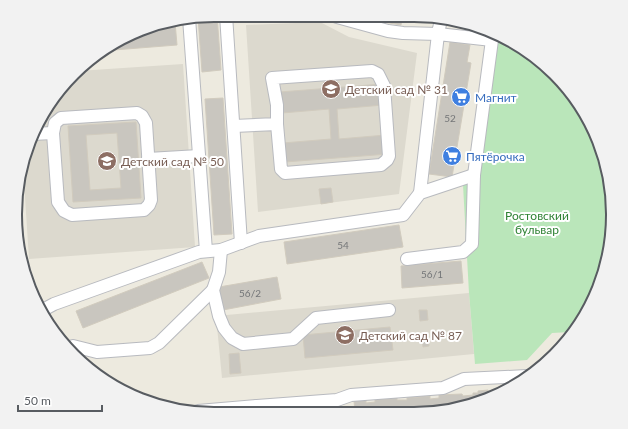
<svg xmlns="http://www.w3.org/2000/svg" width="628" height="429" viewBox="0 0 628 429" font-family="Lato,sans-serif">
<rect width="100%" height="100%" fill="#edeadf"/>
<g fill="#dcd9ce">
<path d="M320,22L349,37L417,53L399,194L258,212L246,25Z"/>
<path d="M183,64L195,247L29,259L23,166L30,138L64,83L78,71Z"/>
<path d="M469,293L474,354L222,378L216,316Z"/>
</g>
<path fill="#bae6ba" d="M499,35L555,74L598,138L613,215L598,291L570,332L552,333L527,360L475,364L469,293L463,185L479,179Z"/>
<g fill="#c9c6bf" stroke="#d1cbbe" fill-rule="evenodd">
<path d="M217,15L221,70L202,72L198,17Z"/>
<path d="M384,18H402L401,25L384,22Z"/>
<path d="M454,19L466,23L453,22Z"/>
<path d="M175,22L177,45L101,51L159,24Z"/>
<path d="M450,42L470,45L467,62L471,63L452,177L429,174Z"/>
<path d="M382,84L383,105L337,109L339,139L386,135L388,154L285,162L283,143L331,139L329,109L282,113L280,92Z"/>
<path d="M223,98L232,234L214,235L205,99Z"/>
<path d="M136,122L141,198L73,202L68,126ZM117,133L121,188L90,190L86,135Z"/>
<path d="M331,188L333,202L321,204L319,189Z"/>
<path d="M17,189L20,258L19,253Z"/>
<path d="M399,225L403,247L287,264L284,242Z"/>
<path d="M461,261L463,283L402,288L401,266Z"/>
<path d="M202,262L209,278L83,328L76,311Z"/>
<path d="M277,277L281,299L223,310L219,287Z"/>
<path d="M419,310H427L428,320L420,321Z"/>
<path d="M50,317L52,326L47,318Z"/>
<path d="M390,327L393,350L305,358L303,335Z"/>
<path d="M422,336H428L429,346L423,347Z"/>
<path d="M239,353L241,373L230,374L229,354Z"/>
<path d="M488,390L489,398L452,410L355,412L354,401L366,400V403L375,402V400L397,398V400H407V398L430,396V399L439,398V395L462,394L463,396L473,395V393H478V391Z"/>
</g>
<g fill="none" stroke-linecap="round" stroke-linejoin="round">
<defs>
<g id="minor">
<path d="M226,15L241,243"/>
<path d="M337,17L388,31L403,33L438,34L441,19"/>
<path d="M189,18L206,251"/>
<path d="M137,113L142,116L146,123L151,200L149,205L144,210L72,215L64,211L58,202L53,133L55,123L61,118Z"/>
<path d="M234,126L277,124L281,169L285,173L381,165L387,160L389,156L384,86L378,74L372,71L272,78L277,105V124"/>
<path d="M32,134L53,133"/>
<path d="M148,159L199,156"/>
<path d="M420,193L438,34L492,40V34"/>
<path d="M221,250L219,272L213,290L219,316L224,328L232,338L243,344L293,339L316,318L389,310"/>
<path d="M407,259L463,252L472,244L474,175L492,40"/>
<path d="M41,311L54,304L199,252L221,250L259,236L403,215L420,193L474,175"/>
<path d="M68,348L73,346L97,352L150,348L159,343L213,290"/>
<path d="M257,406L337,400L351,395L443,388L464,379L527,376"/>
<path d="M198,411L257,406V413"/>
</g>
</defs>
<use href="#minor" stroke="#b8babf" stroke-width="14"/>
<use href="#minor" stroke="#fff" stroke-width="12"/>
</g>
<defs>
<symbol id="school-disc" viewBox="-11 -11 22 22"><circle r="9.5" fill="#8d6e63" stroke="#fff"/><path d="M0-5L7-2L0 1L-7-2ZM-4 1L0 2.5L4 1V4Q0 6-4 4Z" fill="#fff"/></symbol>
<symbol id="supermarket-disc" viewBox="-11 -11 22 22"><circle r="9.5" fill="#3f7fe0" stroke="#fff"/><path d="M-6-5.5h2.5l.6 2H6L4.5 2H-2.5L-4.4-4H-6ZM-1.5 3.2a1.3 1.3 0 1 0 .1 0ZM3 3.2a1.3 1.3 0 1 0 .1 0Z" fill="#fff"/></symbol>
</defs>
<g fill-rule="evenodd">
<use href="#school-disc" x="320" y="78" width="22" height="22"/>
<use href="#supermarket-disc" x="450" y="86" width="22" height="22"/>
<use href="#supermarket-disc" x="441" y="145" width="22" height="22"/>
<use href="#school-disc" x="96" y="150" width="22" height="22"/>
<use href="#school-disc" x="334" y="324" width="22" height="22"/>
</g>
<g text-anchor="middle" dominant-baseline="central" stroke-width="4" stroke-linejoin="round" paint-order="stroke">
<g font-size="10" fill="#747678">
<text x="450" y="118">52</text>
<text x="343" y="245">54</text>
<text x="432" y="274">56/1</text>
<text x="250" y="293">56/2</text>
</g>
<g font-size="12" fill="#785e54" stroke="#fff" text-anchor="start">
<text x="345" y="89">Детский сад № 31</text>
<text x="121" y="161">Детский сад № 50</text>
<text x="359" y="335">Детский сад № 87</text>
</g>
<g font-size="12" fill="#366cbe" stroke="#fff" text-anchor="start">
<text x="475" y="97">Магнит</text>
<text x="466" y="156">Пятёрочка</text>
</g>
<g font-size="12" fill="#2f8234" stroke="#fff">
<text x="537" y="215">Ростовский<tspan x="537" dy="14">бульвар</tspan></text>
</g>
</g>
<path d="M0 0H628V429H0ZM214 22H414A192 192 0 0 1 606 214V215A192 192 0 0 1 414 407H214A192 192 0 0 1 22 215V214A192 192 0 0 1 214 22Z" fill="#f2f2f2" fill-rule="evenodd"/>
<path fill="none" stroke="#585c61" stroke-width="2" d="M214 22H414A192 192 0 0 1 606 214V215A192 192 0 0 1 414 407H214A192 192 0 0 1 22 215V214A192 192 0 0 1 214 22Z"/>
<path d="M18 405v6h84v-6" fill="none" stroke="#585c61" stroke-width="2"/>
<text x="24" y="405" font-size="12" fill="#585c61" stroke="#ffffff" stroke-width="3" paint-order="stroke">50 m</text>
</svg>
